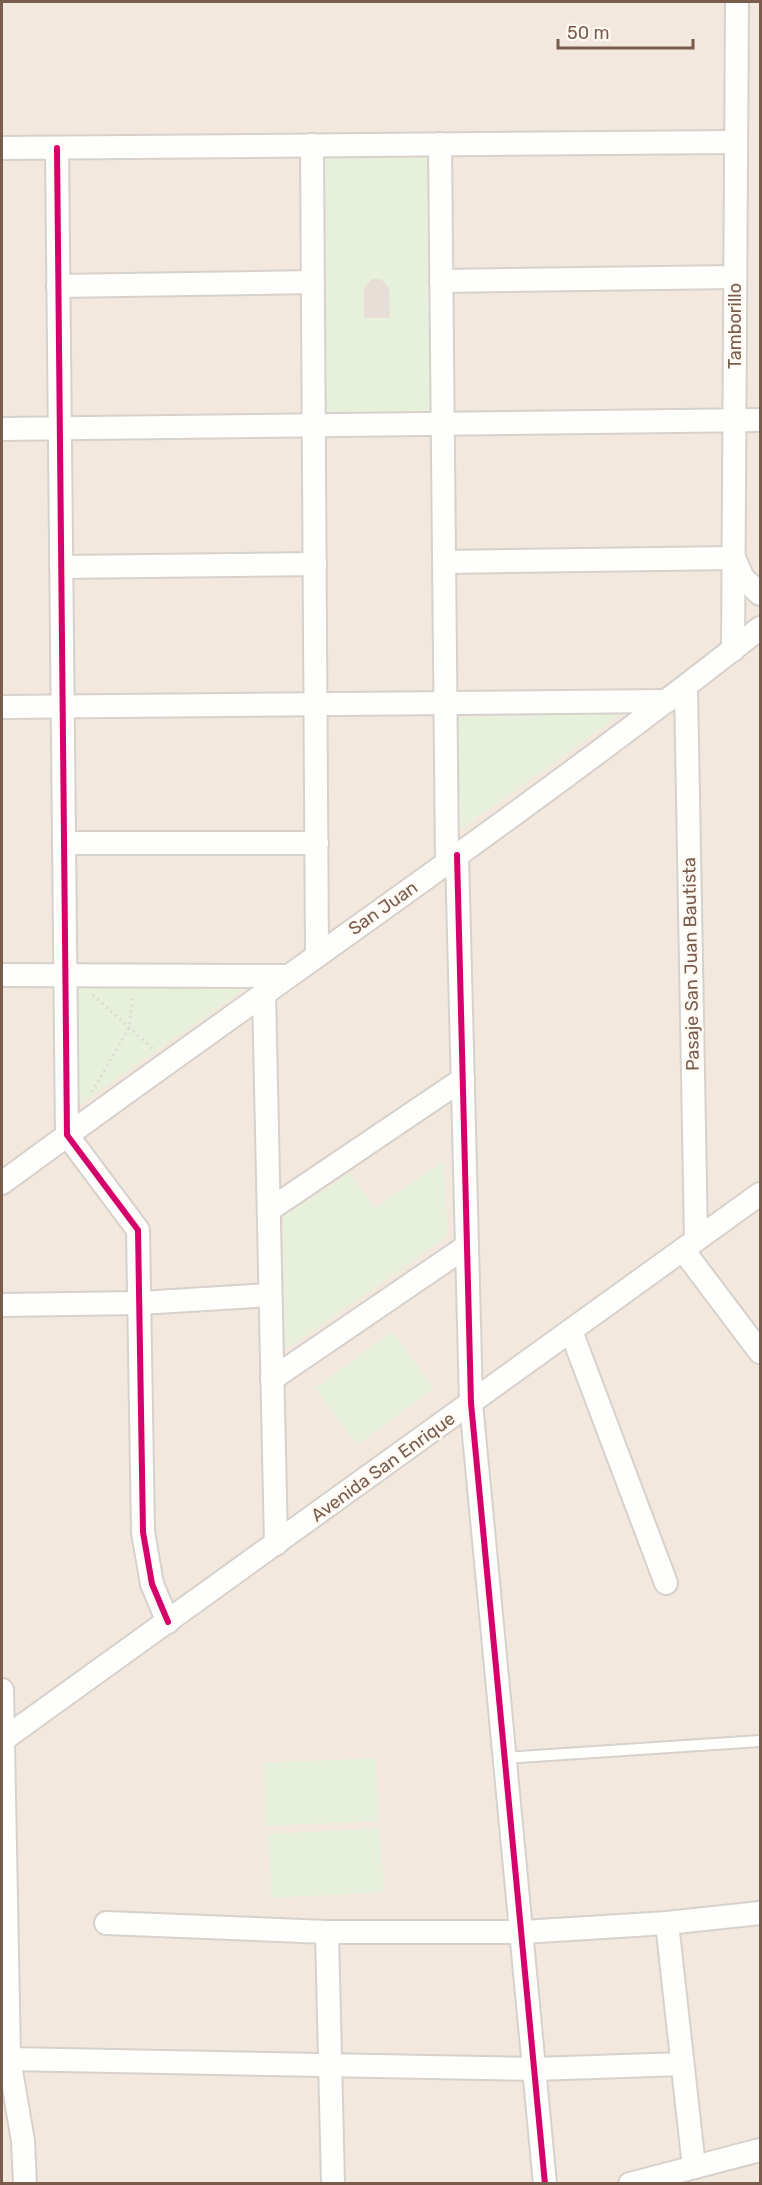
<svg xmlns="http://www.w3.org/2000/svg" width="762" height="2185" viewBox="0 0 762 2185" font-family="Rubik,sans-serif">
<rect width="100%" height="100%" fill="#f9f5f0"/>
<rect fill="#f2e8de" x="2" y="2" width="758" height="2181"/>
<g fill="#e7f0db">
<path d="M432,157L433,412L324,413L322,159Z"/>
<path d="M623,713L456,833V717Z"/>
<path d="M76,985H250L79,1105Z"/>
<path d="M444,1160L447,1237L285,1350L284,1216L350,1173L375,1208Z"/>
<path d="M392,1331L434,1388L358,1445L315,1388Z"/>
<path d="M376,1758L378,1821L266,1826L264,1763Z"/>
<path d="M380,1828L383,1892L271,1898L268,1834Z"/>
</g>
<path fill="#e6ded7" d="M372,279H381L389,288L390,318H364V288Z"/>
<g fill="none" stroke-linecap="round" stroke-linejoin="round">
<defs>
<path id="service" d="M505,1758L760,1741"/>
<g id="minor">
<path d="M440,144L447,862"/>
<path d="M312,145L317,954"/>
<path d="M2,148L736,142"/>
<path d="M57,148L67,1135L138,1230L143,1532L152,1584L168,1622"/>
<path d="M441,281L735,277"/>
<path d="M58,286L313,282"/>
<path d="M2,429L760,420"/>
<path d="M444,562L734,558L743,578L760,594"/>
<path d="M61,567L315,564"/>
<path d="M733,650L737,2"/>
<path d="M686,687L696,1240"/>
<path d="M2,707L667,701"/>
<path d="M64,843H317"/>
<path d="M457,855L471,1403L545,2184"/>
<path d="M2,975L288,976"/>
<path d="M264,993L276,1544"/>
<path d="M2,1183C254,997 515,822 760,628"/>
<path d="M269,1210L463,1079"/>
<path d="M683,1250L760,1352"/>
<path d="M2,1305L140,1303L270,1295"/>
<path d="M571,1331L666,1583"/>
<path d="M272,1379L467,1246"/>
<path d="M2,1690L9,2059L23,2141L25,2184"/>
<path d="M4,1739L760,1194"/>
<path d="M106,1923L327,1932H523L667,1923L760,1913"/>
<path d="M667,1923L694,2167"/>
<path d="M327,1932L333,2184"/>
<path d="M9,2059L536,2069L682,2064"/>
<path d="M630,2184L760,2150"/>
</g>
</defs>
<use href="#service" stroke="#d7d1cb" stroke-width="14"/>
<use href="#minor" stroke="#d7d1cb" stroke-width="26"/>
<g stroke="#dcd5d0" stroke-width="3" stroke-dasharray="1.5 4.5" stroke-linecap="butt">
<path d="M93,995L153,1049"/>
<path d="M92,1092L129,1028L133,995"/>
</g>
<use href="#service" stroke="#fefefd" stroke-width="10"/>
<use href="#minor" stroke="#fefefd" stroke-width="22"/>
<defs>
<g id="cycleway">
<path d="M57,148L67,1135L138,1230L143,1532L152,1584L168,1622"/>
<path d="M457,855L471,1403L545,2184"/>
</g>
</defs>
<use href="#cycleway" stroke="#fffaf3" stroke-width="10"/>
<use href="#cycleway" stroke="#d6006c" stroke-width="6"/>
</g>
<g text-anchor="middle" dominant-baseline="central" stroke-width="5" stroke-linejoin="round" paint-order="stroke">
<g font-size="18" fill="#7a5c4d" stroke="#fffaf3">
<text transform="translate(735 326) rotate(-90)">Tamborillo</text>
<text transform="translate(383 908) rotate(-35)">San Juan</text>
<text transform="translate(691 964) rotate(-91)">Pasaje San Juan Bautista</text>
<text transform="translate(383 1467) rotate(-36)">Avenida San Enrique</text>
</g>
</g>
<rect width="762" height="2185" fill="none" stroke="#7a5c4d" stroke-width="6"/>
<path d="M558 39v9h135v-9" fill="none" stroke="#7a5c4d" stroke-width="3"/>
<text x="567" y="39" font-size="18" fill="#7a5c4d" stroke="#fffaf3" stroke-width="4.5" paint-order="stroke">50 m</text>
</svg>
